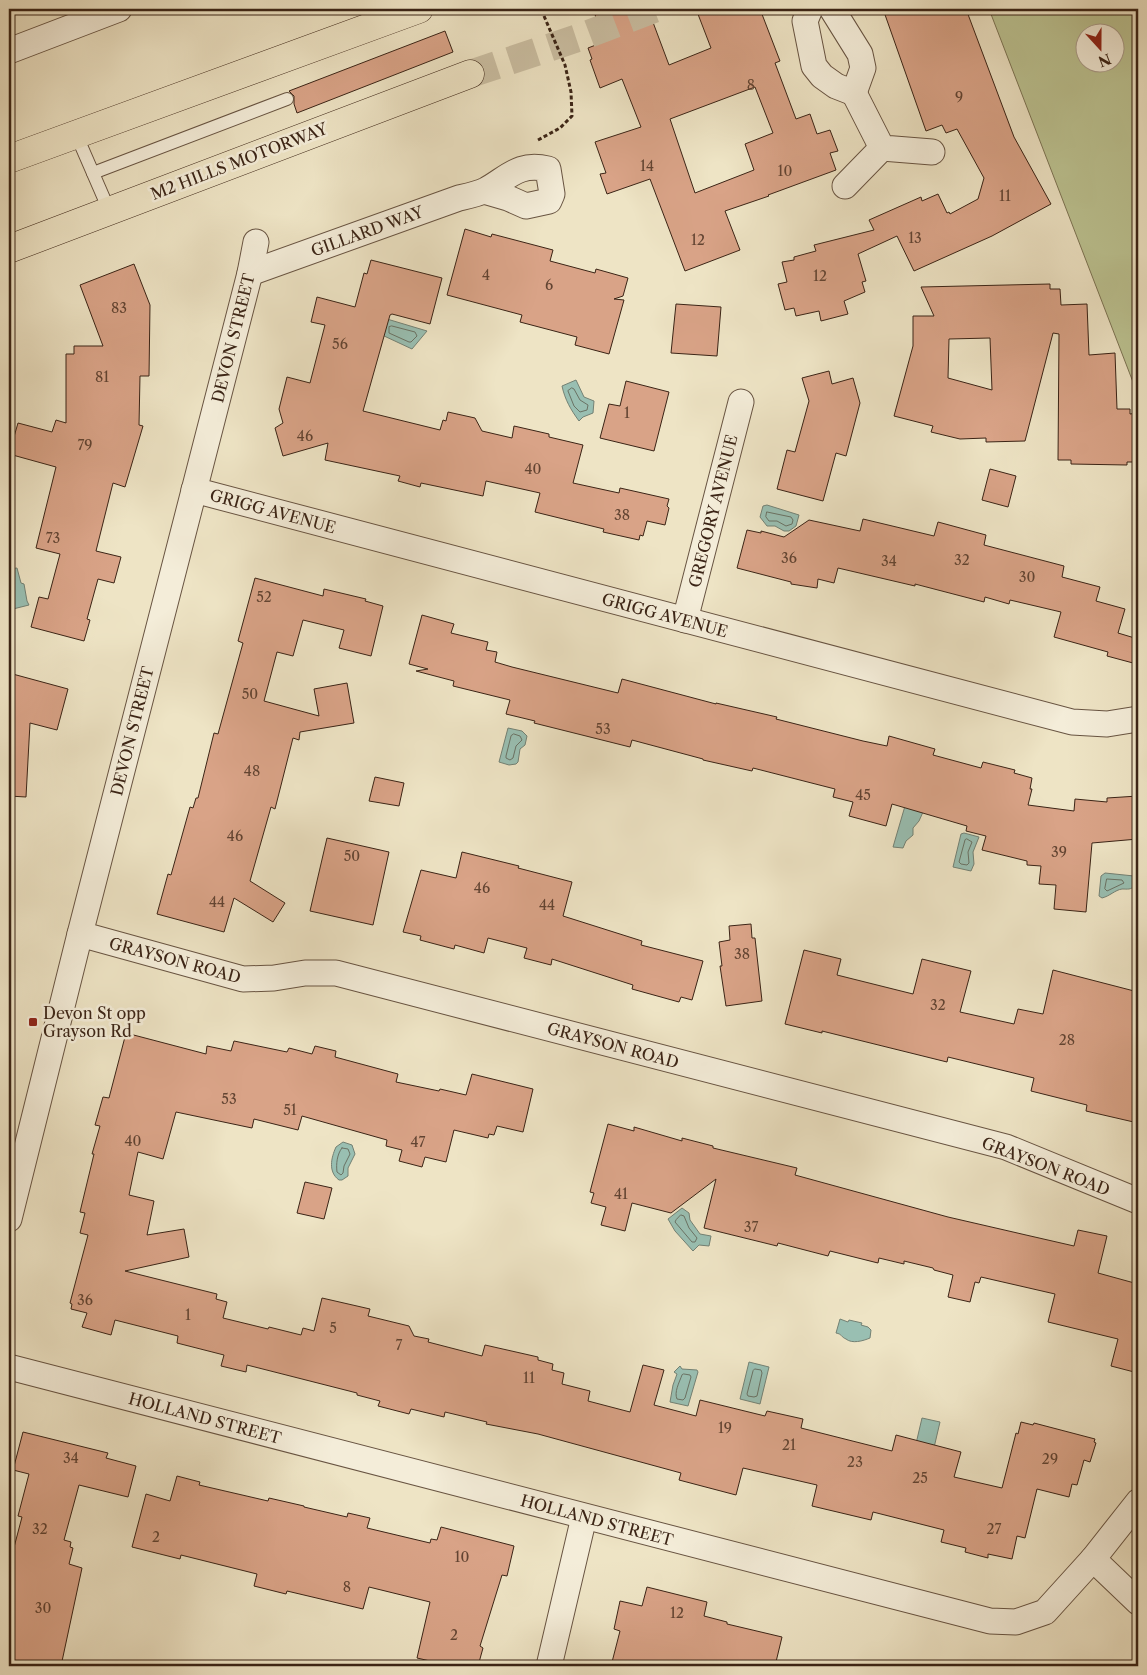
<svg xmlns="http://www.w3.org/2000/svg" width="1147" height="1675" viewBox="0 0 1147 1675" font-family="'Libre Caslon Text',serif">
<rect width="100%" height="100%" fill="#eee4c5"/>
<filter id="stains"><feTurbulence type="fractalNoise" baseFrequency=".004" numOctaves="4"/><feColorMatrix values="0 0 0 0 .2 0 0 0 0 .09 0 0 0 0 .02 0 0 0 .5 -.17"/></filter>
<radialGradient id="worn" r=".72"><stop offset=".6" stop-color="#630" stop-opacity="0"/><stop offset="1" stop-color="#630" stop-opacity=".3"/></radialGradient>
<path fill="#bcc392" stroke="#7c7454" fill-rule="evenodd" d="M989,9H1138V395ZM1084,32H1114V62H1084Z"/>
<g fill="#99bfb2" stroke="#738174">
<path d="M387,319L427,331L412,349L382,335Z"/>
<path d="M576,380L584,397L594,401L593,413L583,417L579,421C571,410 565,400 562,386Z"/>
<path d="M767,505L799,515L796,526L789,531H784L775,526H767L760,517L763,506Z"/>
<path d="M17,568L21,583L24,584L27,601L29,605L9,610V569Z"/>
<path d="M508,728L522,731L527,736L525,745L520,749L518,762L516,764L509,765L499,762Z"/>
<path d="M905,806L923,812L919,821L913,828V835L906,841L903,848L893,847Z"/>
<path d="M964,833L979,837L973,852L974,864L971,871L953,867L961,834Z"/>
<path d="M1105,873L1134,876L1135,886C1130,890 1128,889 1122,889C1115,890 1110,896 1102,898L1099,896L1101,876Z"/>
<path d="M343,1142L352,1145L355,1154L348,1168V1176L342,1180H339C328,1172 331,1158 336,1147Z"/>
<path d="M682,1208L689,1213L690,1220L700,1234L711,1236L709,1246L699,1245L693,1251L675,1231L668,1219Z"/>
<path d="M840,1319L848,1322L849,1320L862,1323L861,1325L868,1327L871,1330L870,1338C863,1341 852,1344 846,1339C841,1337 842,1334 836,1333Z"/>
<path d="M749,1362L769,1367L760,1404L740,1399Z"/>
<path d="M680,1366L682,1369L697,1370L698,1372L688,1406L670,1402L673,1385L677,1374L674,1372Z"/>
<path d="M922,1418L940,1422L933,1452L915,1448Z"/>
</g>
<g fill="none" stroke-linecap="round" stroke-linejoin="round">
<g stroke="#6a7264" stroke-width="1">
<path d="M392,326L415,332L417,336L411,342H409L389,333V327Z"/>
<path d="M572,388L574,389L580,400L588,405L587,410L580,412L574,406L568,391Z"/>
<path d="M767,512L791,517L793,520L792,524L786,526L777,521H769L766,517Z"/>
<path d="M514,734L520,736L522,740L516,746L513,758L510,760L506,758V756L511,736Z"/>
<path d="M967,839L972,842L968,852L969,863L967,865L961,864L959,862L965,840Z"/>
<path d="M1107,879L1122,880L1124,883L1107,891L1105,889Z"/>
<path d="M342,1148L348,1149L350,1154L344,1166L343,1173L341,1175L337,1172C336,1164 337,1154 342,1148Z"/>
<path d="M681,1215L684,1216L689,1228L697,1238L695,1242H692L675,1222L676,1220Z"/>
<path d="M755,1369L761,1370L762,1373L757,1396L754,1397L748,1396L747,1394L753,1371Z"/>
<path d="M684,1374L690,1375L691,1377L685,1398L683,1400L677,1399C674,1392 679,1383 682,1375Z"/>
</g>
</g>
<g fill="#d9a387" stroke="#3b2416" fill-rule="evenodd">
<path d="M594,9H648L669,65L711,48L696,9H760L780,61L775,63L796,119L810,114L817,134L830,130L838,151L830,153L836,170L768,195L769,196L725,211L740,250L685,271L650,179L607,194L600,174L606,173L595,142L641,127L622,79L600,88L590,60L592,59L588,48L601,43ZM755,87L773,133L745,144L754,170L695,193L670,119Z"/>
<path d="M883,9H966L1014,137L1051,204L992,236L914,271L897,236L858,254L866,281L862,282L865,292L844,301L848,314L821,321L819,311L796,316L794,308L785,310L778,284L787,282L782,262L794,260V257L816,251L814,245L874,230L869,220L921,197L922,201L938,194L947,213L949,212L950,214L978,199L984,178L957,129L946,133L942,125L926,131Z"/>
<path d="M445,31L453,52L297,113L294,104V96L289,91Z"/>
<path d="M465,229L491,237L492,234L553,250L550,261L595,273L596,269L628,278L623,296L614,299L624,300L609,354L575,345L577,337L520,322L522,315L447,295Z"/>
<path d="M371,260L442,278L430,324L392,314L390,315L363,411L440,430L443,420L446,421L448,412L475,418L482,431L512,438L514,426L549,434V437L583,445L573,483L619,493L620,488L669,499L667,506L669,508L665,525L647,521L643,536L640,535L639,540L603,532L604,529L535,512L540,493L486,481L483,496L421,483L420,487L398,481L400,476L325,460L328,443L283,456L275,428L283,423L279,409L287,377L310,383L325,325L311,322L317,297L355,307L364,273L367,274Z"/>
<path d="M134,264L150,305L149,376H140L139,425L143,426L125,487L113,483L96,551L121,557L114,583L98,579L87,619L90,620L84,641L31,627L39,597L48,599L60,554L36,548L56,467L9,454L18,423L52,432L56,420L66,423V354H74V346H103L80,285Z"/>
<path d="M1050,284V289H1060L1061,305L1087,304L1089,355L1115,353L1117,409H1130V414L1137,413V462H1127V465L1071,464V460H1058L1059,334L1053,333L1025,441L986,442V438L960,439L931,432L933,426L894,416L913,346V316H934L921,287ZM990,338L992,390L948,378L949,339Z"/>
<path d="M676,304L721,307L717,356L671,353Z"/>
<path d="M829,371L832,384L853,378L860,403L846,456L836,453L823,501L777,489L787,450L795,452L809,401L802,378Z"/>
<path d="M626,381L669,392L654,451L600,438L609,404L620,406Z"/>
<path d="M990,469L1016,476L1008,507L982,500Z"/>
<path d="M863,519L934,536L938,522L986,535L984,545L1064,566L1062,577L1100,587L1096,601L1125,609L1118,633L1138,639V646L1133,663L1107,656L1108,652L1054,637L1061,612L1010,600L1009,604L985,597L984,602L915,584V586L838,568L834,583L818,579L817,588L791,584V582L737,568L747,530L761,533V531L784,537L809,520L860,531Z"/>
<path d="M255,578L323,596L324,589L366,599L365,601L383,606L371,656L339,648L344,630L303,620L293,656L277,652L264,701L319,716L314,689L347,683L354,723L300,732L299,740L293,738L275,809L271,807L250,881L285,903L273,922L234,898L224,932L157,914L168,874L171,875L190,807L193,808L196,798H198L214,733L218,734L243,643L238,641Z"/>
<path d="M422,615L454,624L451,633L488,642L486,650L497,652L495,662L512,667L618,693L622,679L716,704V703L777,717L776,719L863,741L887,746L889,736L935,749L933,755L981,768L983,762L1015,770L1014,773L1032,778L1030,789H1032L1028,805L1074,811L1075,799L1107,802V798L1138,796V839L1092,843L1086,912L1054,909L1056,885L1039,884L1041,866L1027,865V861L982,850L986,836L966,831L967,826L892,804L886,826L849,816L853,802L833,797L835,789L753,768L752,771L703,760V759L632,740L630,747L534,723L535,721L506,714L510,700L453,686L454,681L416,671L428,669L409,664Z"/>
<path d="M9,673L68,689L57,730L30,723L26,797L9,796Z"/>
<path d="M375,777L404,783L399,806L369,801Z"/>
<path d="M327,838L389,852L373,925L310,911Z"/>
<path d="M462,852L519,866L518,868L572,882L563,916L642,941L641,945L703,961L692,1000L681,997L679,1002L632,989L633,985L552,959L551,965L524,958L527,948L488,938L484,953L455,945L454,949L420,940L421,936L403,932L421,870L456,878Z"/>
<path d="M751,924L752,938H755L762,1001L726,1006L720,966H722L719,942L730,940L729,926Z"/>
<path d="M804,950L841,959L837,975L913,994L922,959L971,971L960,1012L1014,1024L1018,1009L1043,1014L1053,970L1138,992V1123L1086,1111L1087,1105L1031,1091L1034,1078L948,1057L947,1062L822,1031V1033L785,1024Z"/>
<path d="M126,1033L206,1054L207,1046L231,1051L234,1041L287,1052L289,1048L312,1054L315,1046L336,1051L335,1057L398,1074L396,1082L439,1091L440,1089L466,1095L472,1074L533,1089L523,1132L497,1126L494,1135L489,1134L488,1138L454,1130L446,1162L425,1157L422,1167L399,1161L402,1150L386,1146L387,1140L302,1116L298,1130L254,1119L252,1128L176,1112L163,1159L138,1152L129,1195L154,1201L147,1235L184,1229L189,1257L125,1271L217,1294L216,1299L227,1302L223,1318L268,1329L269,1327L301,1335L303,1328L314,1331L322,1298L370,1309L368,1316L409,1326L414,1336L429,1339L428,1342L482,1356L485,1345L538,1357V1360L553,1364L552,1370L564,1373L562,1384L590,1391L588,1401L630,1412L643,1365L664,1370L654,1405L696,1416L700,1400L765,1416L767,1411L803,1419L801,1428L892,1451L896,1435L961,1452L954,1477L1002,1488L1016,1433L1018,1434L1021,1422L1033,1425L1034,1423L1095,1439L1094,1442L1096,1443L1090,1462L1084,1460L1077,1485L1072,1484L1069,1497L1037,1489L1025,1538L1017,1536L1012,1559L988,1554V1558L965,1552L966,1548L941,1542L944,1530L873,1512L871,1520L812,1506L817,1485L743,1468L736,1495L679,1480L681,1473L538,1434L486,1424L487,1422L445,1412L444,1417L411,1409L409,1414L378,1406L380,1401L357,1395V1393L247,1365L246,1372L221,1366L224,1355L177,1343L178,1336L115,1320L111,1335L82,1327L87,1313L71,1309L72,1304L70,1303L88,1235L80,1233L85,1213L80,1212L94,1154H92L100,1126L95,1125L103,1097L109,1098Z"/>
<path d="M608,1124L634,1131V1127L682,1141V1138L713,1146V1148L797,1168L795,1175L948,1217L1026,1235L1074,1246L1078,1230L1107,1236L1098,1273L1138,1284V1373L1111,1366L1118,1339L1048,1322L1055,1294L981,1277L979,1283L975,1282L970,1302L948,1297L953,1275L934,1270L933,1268L904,1261V1264L879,1258L878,1263L830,1251L828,1256L778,1243L777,1246L704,1228L716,1179L671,1213L632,1203L625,1231L601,1225L606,1207L591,1203L594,1193L590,1192Z"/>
<path d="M305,1182L332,1188L324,1219L297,1213Z"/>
<path d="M23,1432L108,1453L106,1458L136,1466L128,1497L79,1485L64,1540L71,1542L70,1547L73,1548L69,1564L82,1568L61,1666H9V1574L13,1555H12L22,1517L18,1516L29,1474L13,1470Z"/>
<path d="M177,1476L200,1482L199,1485L268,1501L269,1498L304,1506V1507L347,1517L348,1513L370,1518L367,1528L430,1543L431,1539L437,1540L441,1527L514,1546L507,1576L502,1575L480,1646L483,1648L478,1666H429L430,1661L417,1658L430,1602L369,1587L363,1609L287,1591L286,1594L254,1586L257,1574L181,1555L180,1559L132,1547L146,1494L170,1501Z"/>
<path d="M647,1587L707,1602L704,1616L727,1622V1624L782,1637L775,1666H611L620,1631L614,1629L620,1601L642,1606Z"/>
</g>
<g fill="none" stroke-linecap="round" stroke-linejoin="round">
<path stroke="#cabea2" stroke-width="28" stroke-dasharray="28 14" stroke-linecap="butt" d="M470,74L578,38L654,9"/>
<defs>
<g id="lane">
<path d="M76,134L109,210"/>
<path d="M93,173L287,99"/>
</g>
<g id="street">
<path d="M810,9L805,21L814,66L822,76L836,86L854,93L863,68L860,54L832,9"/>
<path d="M9,51L119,9"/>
<path d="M854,93L882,148L932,152"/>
<path d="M845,186L882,148"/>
<path d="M250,273L459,198C468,196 478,194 486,190C509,177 519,162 548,169L552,194L549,201L526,206L508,198L484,191"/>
<path d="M194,490L1072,722L1107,724L1138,719"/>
<path d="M685,620L741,402"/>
<path d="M80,934L243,979L274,978L305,973H336L1006,1147L1138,1201"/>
<path d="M9,1219L80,934L250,273L256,242"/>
<path d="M9,1367L990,1621L1016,1622L1045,1612L1093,1559L1138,1502"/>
<path d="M1093,1559L1138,1602"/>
<path d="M549,1666L584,1517"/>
</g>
<g id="highway">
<path d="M9,159L419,9"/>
<path d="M9,249L470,74"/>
</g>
</defs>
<use href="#lane" stroke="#685442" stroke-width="14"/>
<use href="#street" stroke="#685442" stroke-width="27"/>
<use href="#highway" stroke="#3b2416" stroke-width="29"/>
<path stroke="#3b2416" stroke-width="3" stroke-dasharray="4 2.5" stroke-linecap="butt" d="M538,140L560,128L572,116L571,92L565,65L541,9"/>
<use href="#lane" stroke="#f4edd9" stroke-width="12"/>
<use href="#street" stroke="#f4edd9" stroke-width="25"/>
<use href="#highway" stroke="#eee4c5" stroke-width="28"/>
</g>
<rect fill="#8f2418" stroke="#f4edd9" stroke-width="2" x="28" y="1017" width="10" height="10" rx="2.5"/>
<g text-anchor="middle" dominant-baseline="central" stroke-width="5" stroke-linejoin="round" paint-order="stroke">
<g font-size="14" fill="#624432">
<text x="751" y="85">8</text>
<text x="959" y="97">9</text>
<text x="647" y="166">14</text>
<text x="785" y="171">10</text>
<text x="1005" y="196">11</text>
<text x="915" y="238">13</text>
<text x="698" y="240">12</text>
<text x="486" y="275">4</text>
<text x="820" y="276">12</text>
<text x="549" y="285">6</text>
<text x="119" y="308">83</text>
<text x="340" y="344">56</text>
<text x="102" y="377">81</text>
<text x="627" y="413">1</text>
<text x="305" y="436">46</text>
<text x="85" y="445">79</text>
<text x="533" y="469">40</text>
<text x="622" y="515">38</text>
<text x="53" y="538">73</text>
<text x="789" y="558">36</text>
<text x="962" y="560">32</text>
<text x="889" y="561">34</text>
<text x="1027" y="577">30</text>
<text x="264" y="597">52</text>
<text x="250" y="694">50</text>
<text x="603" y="729">53</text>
<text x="252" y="771">48</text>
<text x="863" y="795">45</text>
<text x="235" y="836">46</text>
<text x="1059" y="852">39</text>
<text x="352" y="856">50</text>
<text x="482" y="888">46</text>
<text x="217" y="902">44</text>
<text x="547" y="905">44</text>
<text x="742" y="954">38</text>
<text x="938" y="1005">32</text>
<text x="1067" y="1040">28</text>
<text x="229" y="1099">53</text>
<text x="290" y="1110">51</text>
<text x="133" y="1141">40</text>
<text x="418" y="1142">47</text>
<text x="621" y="1194">41</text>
<text x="751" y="1227">37</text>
<text x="85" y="1300">36</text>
<text x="188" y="1315">1</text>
<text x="333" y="1328">5</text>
<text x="399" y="1345">7</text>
<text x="529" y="1378">11</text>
<text x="725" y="1428">19</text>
<text x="789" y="1445">21</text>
<text x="71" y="1458">34</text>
<text x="1050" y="1459">29</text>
<text x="855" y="1462">23</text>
<text x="920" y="1478">25</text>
<text x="40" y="1529">32</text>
<text x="994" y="1529">27</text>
<text x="156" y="1537">2</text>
<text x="462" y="1557">10</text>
<text x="347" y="1587">8</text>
<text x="43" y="1608">30</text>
<text x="677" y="1613">12</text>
<text x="454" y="1635">2</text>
</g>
<g font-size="16" fill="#3b2416" stroke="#f4edd9">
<text transform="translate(239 161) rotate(-21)">M2 HILLS MOTORWAY</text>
<text transform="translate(367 231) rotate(-20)">GILLARD WAY</text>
<text transform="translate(233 338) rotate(-76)">DEVON STREET</text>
<text transform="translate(273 511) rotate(15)">GRIGG AVENUE</text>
<text transform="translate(713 511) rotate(-76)">GREGORY AVENUE</text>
<text transform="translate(665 615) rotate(15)">GRIGG AVENUE</text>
<text transform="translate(132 731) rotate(-76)">DEVON STREET</text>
<text transform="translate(175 960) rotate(15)">GRAYSON ROAD</text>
<text transform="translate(613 1045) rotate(15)">GRAYSON ROAD</text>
<text transform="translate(1046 1166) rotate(21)">GRAYSON ROAD</text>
<text transform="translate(205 1418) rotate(15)">HOLLAND STREET</text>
<text transform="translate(597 1520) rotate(15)">HOLLAND STREET</text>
</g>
<g font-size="16" fill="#3b2416" stroke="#f4edd9" text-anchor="start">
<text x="43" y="1013">Devon St opp<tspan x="43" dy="18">Grayson Rd</tspan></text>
</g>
</g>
<rect width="1147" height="1675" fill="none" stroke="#eee4c5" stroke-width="30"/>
<rect x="10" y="10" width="1127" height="1655" fill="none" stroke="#3b2416" stroke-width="2.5"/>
<rect x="15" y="15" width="1117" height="1645" fill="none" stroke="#3b2416"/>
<g transform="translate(1100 48) rotate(159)"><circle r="24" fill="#f4edd9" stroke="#aa9d8b"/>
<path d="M0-4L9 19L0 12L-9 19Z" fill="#8f2418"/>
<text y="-8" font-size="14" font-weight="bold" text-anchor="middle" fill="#3b2416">N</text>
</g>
<rect width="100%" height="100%" filter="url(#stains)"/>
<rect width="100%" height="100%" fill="url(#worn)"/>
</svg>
